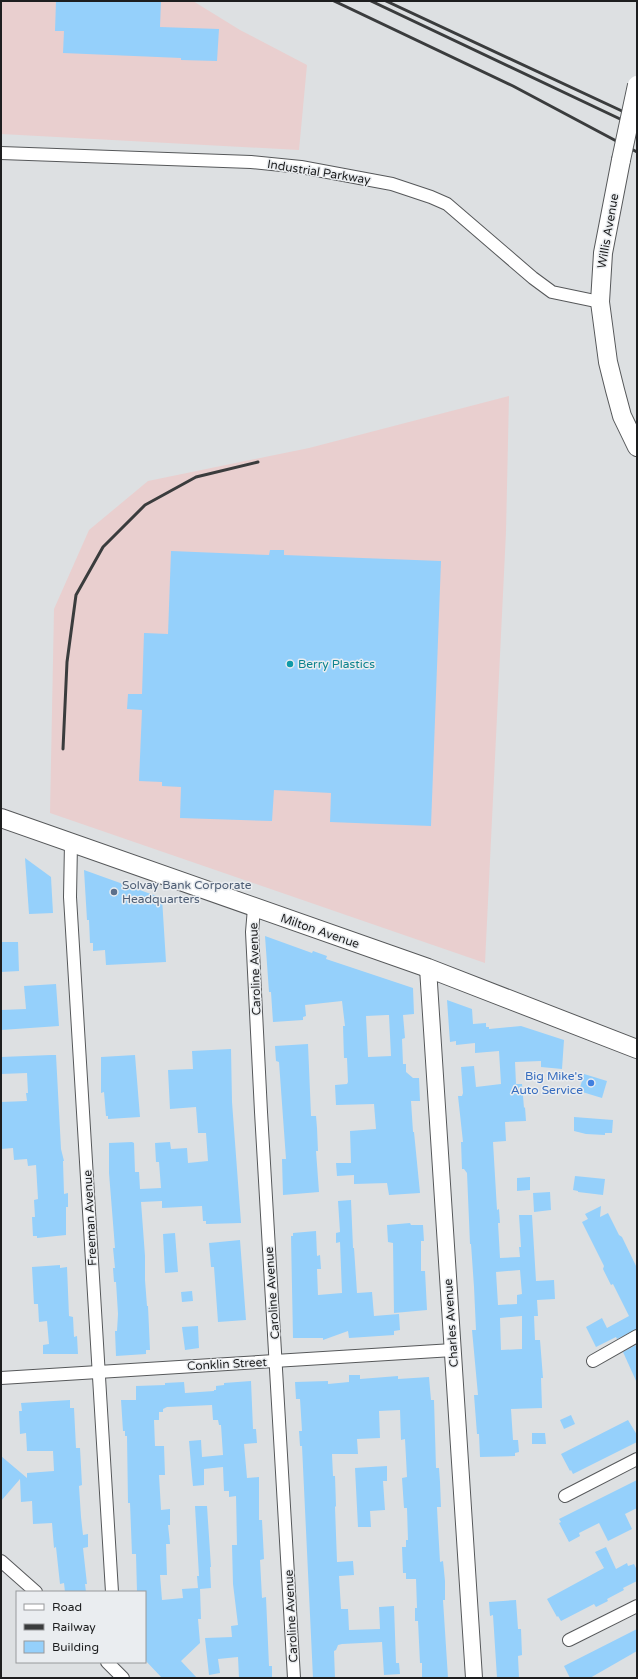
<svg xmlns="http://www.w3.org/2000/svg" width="638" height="1679" viewBox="0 0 638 1679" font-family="'Varela Round',sans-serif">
<rect width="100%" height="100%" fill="#dde0e2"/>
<g fill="#e9cfcf">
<path d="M1,1H193L240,30L307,65L299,150L1,134Z"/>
<path d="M509,396L506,532L485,963L50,813L54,609L89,530L148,481L309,448Z"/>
</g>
<g fill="#95d0fb" fill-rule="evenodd">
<path d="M56,1H161L160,27L219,29L217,61L181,60V58L63,53L64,31H55Z"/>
<path d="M270,550H284V555L441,561L431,826L330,822L331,793L274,790L272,821L180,818L181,787L162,786V782L139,781L142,710L127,709L128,694H142L144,633L168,634L171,551L269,555Z"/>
<path d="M25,858L51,877L53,913L29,914Z"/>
<path d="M84,870L162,898L166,962L106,965L105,950L93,951V943H90L89,920H87Z"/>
<path d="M265,936L312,953L313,951L327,956L326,959L413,988L414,1014L403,1015L405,1038L402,1039L403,1064H406V1072L413,1078H419L420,1101H411L413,1132H414L420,1193L389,1195L387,1183L354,1184V1175L337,1176L336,1163H351L350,1131L376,1129L374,1104L336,1105L335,1085L347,1084L348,1082L347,1058H344L343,1026H345L342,1001L305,1005L306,1016L303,1017V1020L273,1022L271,992H269ZM387,1015H389L391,1056L368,1057L366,1016Z"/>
<path d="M1,942H18L19,971L1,972Z"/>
<path d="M56,984L59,1026L1,1030V1010L26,1009L24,986Z"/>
<path d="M447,1000L472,1009L473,1024L486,1023V1027H489V1029L521,1026L564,1040L562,1069L541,1067V1061L515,1062L516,1084H522L524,1108L525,1107L526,1121L505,1122L506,1141L493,1142L497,1210L499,1209L500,1223H498L500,1258L520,1257L519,1247H521L519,1215H532L536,1281L554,1280L555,1299L537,1300L538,1316H534L535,1340H540L543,1378H541L542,1408L511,1409L513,1440H518L519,1452L515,1453V1456L480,1457L479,1434H477L474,1395H478L472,1330H476L474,1287L471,1244H470L467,1173L464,1169H462L461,1142H463L458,1096H462L463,1093L461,1067L474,1066L476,1087L501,1084L499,1051L475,1053V1043L456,1045V1041L450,1042ZM520,1270L522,1294L517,1295V1304L498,1305L496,1272ZM522,1316V1349L501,1350L500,1318Z"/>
<path d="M308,1044L311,1116H316L317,1128L318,1151H316L319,1192L283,1195L282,1159H286L279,1062L276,1061L275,1046Z"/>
<path d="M231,1049L232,1102L241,1223L206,1224V1221H203L202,1206L162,1208V1201L141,1202L145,1256V1280L147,1306H148L150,1350H146V1354L116,1356L115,1331H117L118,1314L116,1282H114L113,1268H115L113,1248H115L109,1173V1143L132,1142L134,1143L135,1172H139L140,1189L161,1188L159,1162H156L155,1143L170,1142L171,1149L187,1148L188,1163L208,1161L206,1133H198L196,1107L170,1109L168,1070L193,1069L192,1051Z"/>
<path d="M51,1055H56L61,1149L64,1161H63L64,1194L68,1193V1207H66V1235L37,1238V1236H33L32,1217H35L34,1200L38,1199L36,1165L28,1166L27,1159L14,1160L13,1148L1,1149V1102L27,1101L26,1093H28L27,1073L1,1074V1057Z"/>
<path d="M135,1055L140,1117L108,1119V1116H106L104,1092L101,1093V1057Z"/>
<path d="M584,1074L607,1081L602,1098L579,1091Z"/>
<path d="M574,1117L613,1120L612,1133H605V1135L586,1134L574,1131Z"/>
<path d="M575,1176L605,1179L603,1195L578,1192V1191L573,1190Z"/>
<path d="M530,1177V1190L517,1191V1178Z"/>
<path d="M550,1192L551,1210L534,1212L533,1193Z"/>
<path d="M351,1200L353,1248H354L357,1293L372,1292L374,1316L399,1314L400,1330L394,1331V1335L349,1338L348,1331L323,1340V1338H293L291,1236H293V1233L316,1231L317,1256L320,1255L321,1269H317L318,1295L342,1293L340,1242L336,1243V1233L340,1232L338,1201Z"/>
<path d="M601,1206L600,1217L608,1213L619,1235L622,1237L637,1268V1329L617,1339L616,1337L596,1347L586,1327L602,1318L607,1328L629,1316L613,1284L611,1285L603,1269L604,1266L582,1222L588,1219L585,1214Z"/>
<path d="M410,1223L411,1225H423L424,1241H421V1271H425L427,1310L394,1313L393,1243L388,1242L387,1225Z"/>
<path d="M175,1233L178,1272L165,1273L163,1234Z"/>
<path d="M240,1240L246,1320L218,1322L214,1267H211L209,1243Z"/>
<path d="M60,1265V1268L67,1267L69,1316L73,1317L74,1337L77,1336L78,1354H43V1345L49,1344L47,1321L39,1322L38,1304H34L32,1267Z"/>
<path d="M192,1291L193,1301L182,1302L181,1292Z"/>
<path d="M198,1326L199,1348L185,1350L182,1327Z"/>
<path d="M636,1345L637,1347V1383L623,1352Z"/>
<path d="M349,1375H360V1379L398,1376V1379L429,1377L431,1400H434L436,1468H439L440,1482L441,1507H437L438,1527L440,1562L443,1561L445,1581V1600H443L448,1678H422V1663H420L418,1621H415V1608H417L416,1579H406V1573H403L402,1547H406V1540H408L407,1508H404L402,1478L407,1477L405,1439L401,1440L400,1410L379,1411L380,1438L357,1439L358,1454H332L333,1476H335L336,1506L335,1507L337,1562L353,1561L354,1575L339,1576L341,1609H348L349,1630L380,1629L379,1607L394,1606L396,1663H399L400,1674L384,1675L382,1642L342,1644L338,1645L336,1650L334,1651L335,1678H313L302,1446H300L299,1431H302L300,1399H296L295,1382L328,1381V1384L349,1382Z"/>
<path d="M251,1381L253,1429H256L257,1443L244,1444L247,1478L259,1477V1520H262L264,1559L260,1560L262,1598L266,1597L269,1666H272V1678H239L238,1657L218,1659L220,1673L209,1675L205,1638L232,1637L231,1626L238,1625L233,1584L232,1545H237L236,1496L229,1497V1491H224L223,1467L204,1469V1485L193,1486L192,1476L189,1441L201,1440L202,1457L223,1455L221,1425H219L218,1420H213L212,1405L167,1407L163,1409V1412H159V1420H154L155,1446H164L165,1475H159L161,1510L170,1509V1525H168L170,1544H166L167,1575H160L162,1600L183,1598L182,1589L198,1588L197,1576H199L195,1506H207L211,1567H210L211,1588L200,1589L201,1619H198L200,1643L181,1661L197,1678H162L145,1660V1592H137L136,1554H132L130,1503H128L127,1436H125V1431H123L121,1400H136V1386L165,1385V1383L184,1382L185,1393L214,1391V1390H216V1386L224,1385V1383Z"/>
<path d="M70,1400V1408H74L76,1448H80L82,1485L79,1486L81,1517L83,1535L88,1534V1547L83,1548L87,1584H85L86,1592H65L64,1583L60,1584L56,1547L54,1548L52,1523L33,1524L32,1501L21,1502L20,1479L1,1501V1456L27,1478V1473L54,1471L53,1451H27L26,1433L20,1434L19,1411H22L21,1403Z"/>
<path d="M571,1415L575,1424L564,1429L560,1420Z"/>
<path d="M628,1420L637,1435V1442L573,1474L571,1470L570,1471L561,1454Z"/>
<path d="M532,1433H545L546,1444H532Z"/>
<path d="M387,1466V1481H383L385,1510L370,1511L371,1527H358L355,1468Z"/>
<path d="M637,1480V1508L625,1514L632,1529L608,1541L599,1523L579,1533L580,1536L569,1542L559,1523L561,1522L559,1519Z"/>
<path d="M606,1547L616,1569L627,1563L628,1566L634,1564L637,1570V1581L623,1588L624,1590L607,1599L608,1601L596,1607L594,1604L561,1621L558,1616L557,1617L547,1599L604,1568L595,1552Z"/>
<path d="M516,1600L518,1629H521L522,1655L518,1656L519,1678H497L493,1615L490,1616L489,1602Z"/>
<path d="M637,1629V1651L590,1678H570L564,1666Z"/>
</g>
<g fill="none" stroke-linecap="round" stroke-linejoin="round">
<defs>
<g id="minor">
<path d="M1,153L251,162L301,167L392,184L431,197L447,204L533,278L552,292L600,302"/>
<path d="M71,843L70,897L112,1592"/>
<path d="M254,908L252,932L261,1112L294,1678"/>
<path d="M593,1361L637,1336"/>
<path d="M1,1378L453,1350"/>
<path d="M565,1496L637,1459"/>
<path d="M1,1561L36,1592"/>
<path d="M569,1640L637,1606"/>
<path d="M107,1662L123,1678"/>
</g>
<path id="tertiary" d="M428,968L474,1678"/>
<g id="secondary">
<path d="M621,160L603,253L600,302L608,362L615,390L622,416L637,447"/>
<path d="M1,818L428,968L637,1049"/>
</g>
</defs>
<use href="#minor" stroke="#56585a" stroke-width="14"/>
<use href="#tertiary" stroke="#56585a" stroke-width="18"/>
<use href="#secondary" stroke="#56585a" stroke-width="20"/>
<use href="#minor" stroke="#fff" stroke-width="12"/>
<use href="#tertiary" stroke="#fff" stroke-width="16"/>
<use href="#secondary" stroke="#fff" stroke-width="18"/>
<g stroke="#3a3c3d" stroke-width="3">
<path d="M334,1L513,86L637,152"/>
<path d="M371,1L637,127"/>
<path d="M386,1L637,118"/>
<path d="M63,749L67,662L76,595L103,547L145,505L196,477L258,462"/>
</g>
<defs>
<path id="secondary-bridge" d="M621,160L637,85"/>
</defs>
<use href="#secondary-bridge" stroke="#56585a" stroke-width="20" stroke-linecap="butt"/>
<use href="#secondary-bridge" stroke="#fff" stroke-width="18"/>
</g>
<circle fill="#0f9aa8" stroke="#eaedf0" stroke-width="1.5" cx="290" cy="664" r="4"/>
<circle fill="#5c6f8a" stroke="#eaedf0" stroke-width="1.5" cx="114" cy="892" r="4"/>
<circle fill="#3f7fe0" stroke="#eaedf0" stroke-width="1.5" cx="591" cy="1083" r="4"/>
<g text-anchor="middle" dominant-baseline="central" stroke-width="3" stroke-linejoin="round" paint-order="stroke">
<g font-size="12" fill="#1d1e1f" stroke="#eaedf0">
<text transform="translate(319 172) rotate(9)">Industrial Parkway</text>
<text transform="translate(608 231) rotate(-80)">Willis Avenue</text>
<text transform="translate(320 931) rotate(19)">Milton Avenue</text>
<text transform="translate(255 969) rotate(-92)">Caroline Avenue</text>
<text transform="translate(90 1218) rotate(-93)">Freeman Avenue</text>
<text transform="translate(272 1293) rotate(-94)">Caroline Avenue</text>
<text transform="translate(451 1323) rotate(-94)">Charles Avenue</text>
<text transform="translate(227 1364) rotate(-3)">Conklin Street</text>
<text transform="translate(291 1616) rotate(-93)">Caroline Avenue</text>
</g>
<g font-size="12" fill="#0d838f" stroke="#eaedf0" text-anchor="start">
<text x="298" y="664">Berry Plastics</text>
</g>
<g font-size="12" fill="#4e5e75" stroke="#eaedf0" text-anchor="start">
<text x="122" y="885">Solvay Bank Corporate<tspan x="122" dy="14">Headquarters</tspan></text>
</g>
<g font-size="12" fill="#366cbe" stroke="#eaedf0" text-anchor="end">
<text x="583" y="1076">Big Mike's<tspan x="583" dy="14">Auto Service</tspan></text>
</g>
</g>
<rect width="638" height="1679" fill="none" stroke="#1d1e1f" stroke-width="4"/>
<rect x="16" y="1591" width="130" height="72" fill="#eaedf0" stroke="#989a9c"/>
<rect x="24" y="1604" width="20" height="6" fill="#ffffff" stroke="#989a9c"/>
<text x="52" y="1611" font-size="12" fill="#1d1e1f">Road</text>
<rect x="24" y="1624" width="20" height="6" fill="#3a3c3d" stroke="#989a9c"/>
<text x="52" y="1631" font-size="12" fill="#1d1e1f">Railway</text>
<rect x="24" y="1641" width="20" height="12" fill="#95d0fb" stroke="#989a9c"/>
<text x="52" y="1651" font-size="12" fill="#1d1e1f">Building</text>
</svg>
